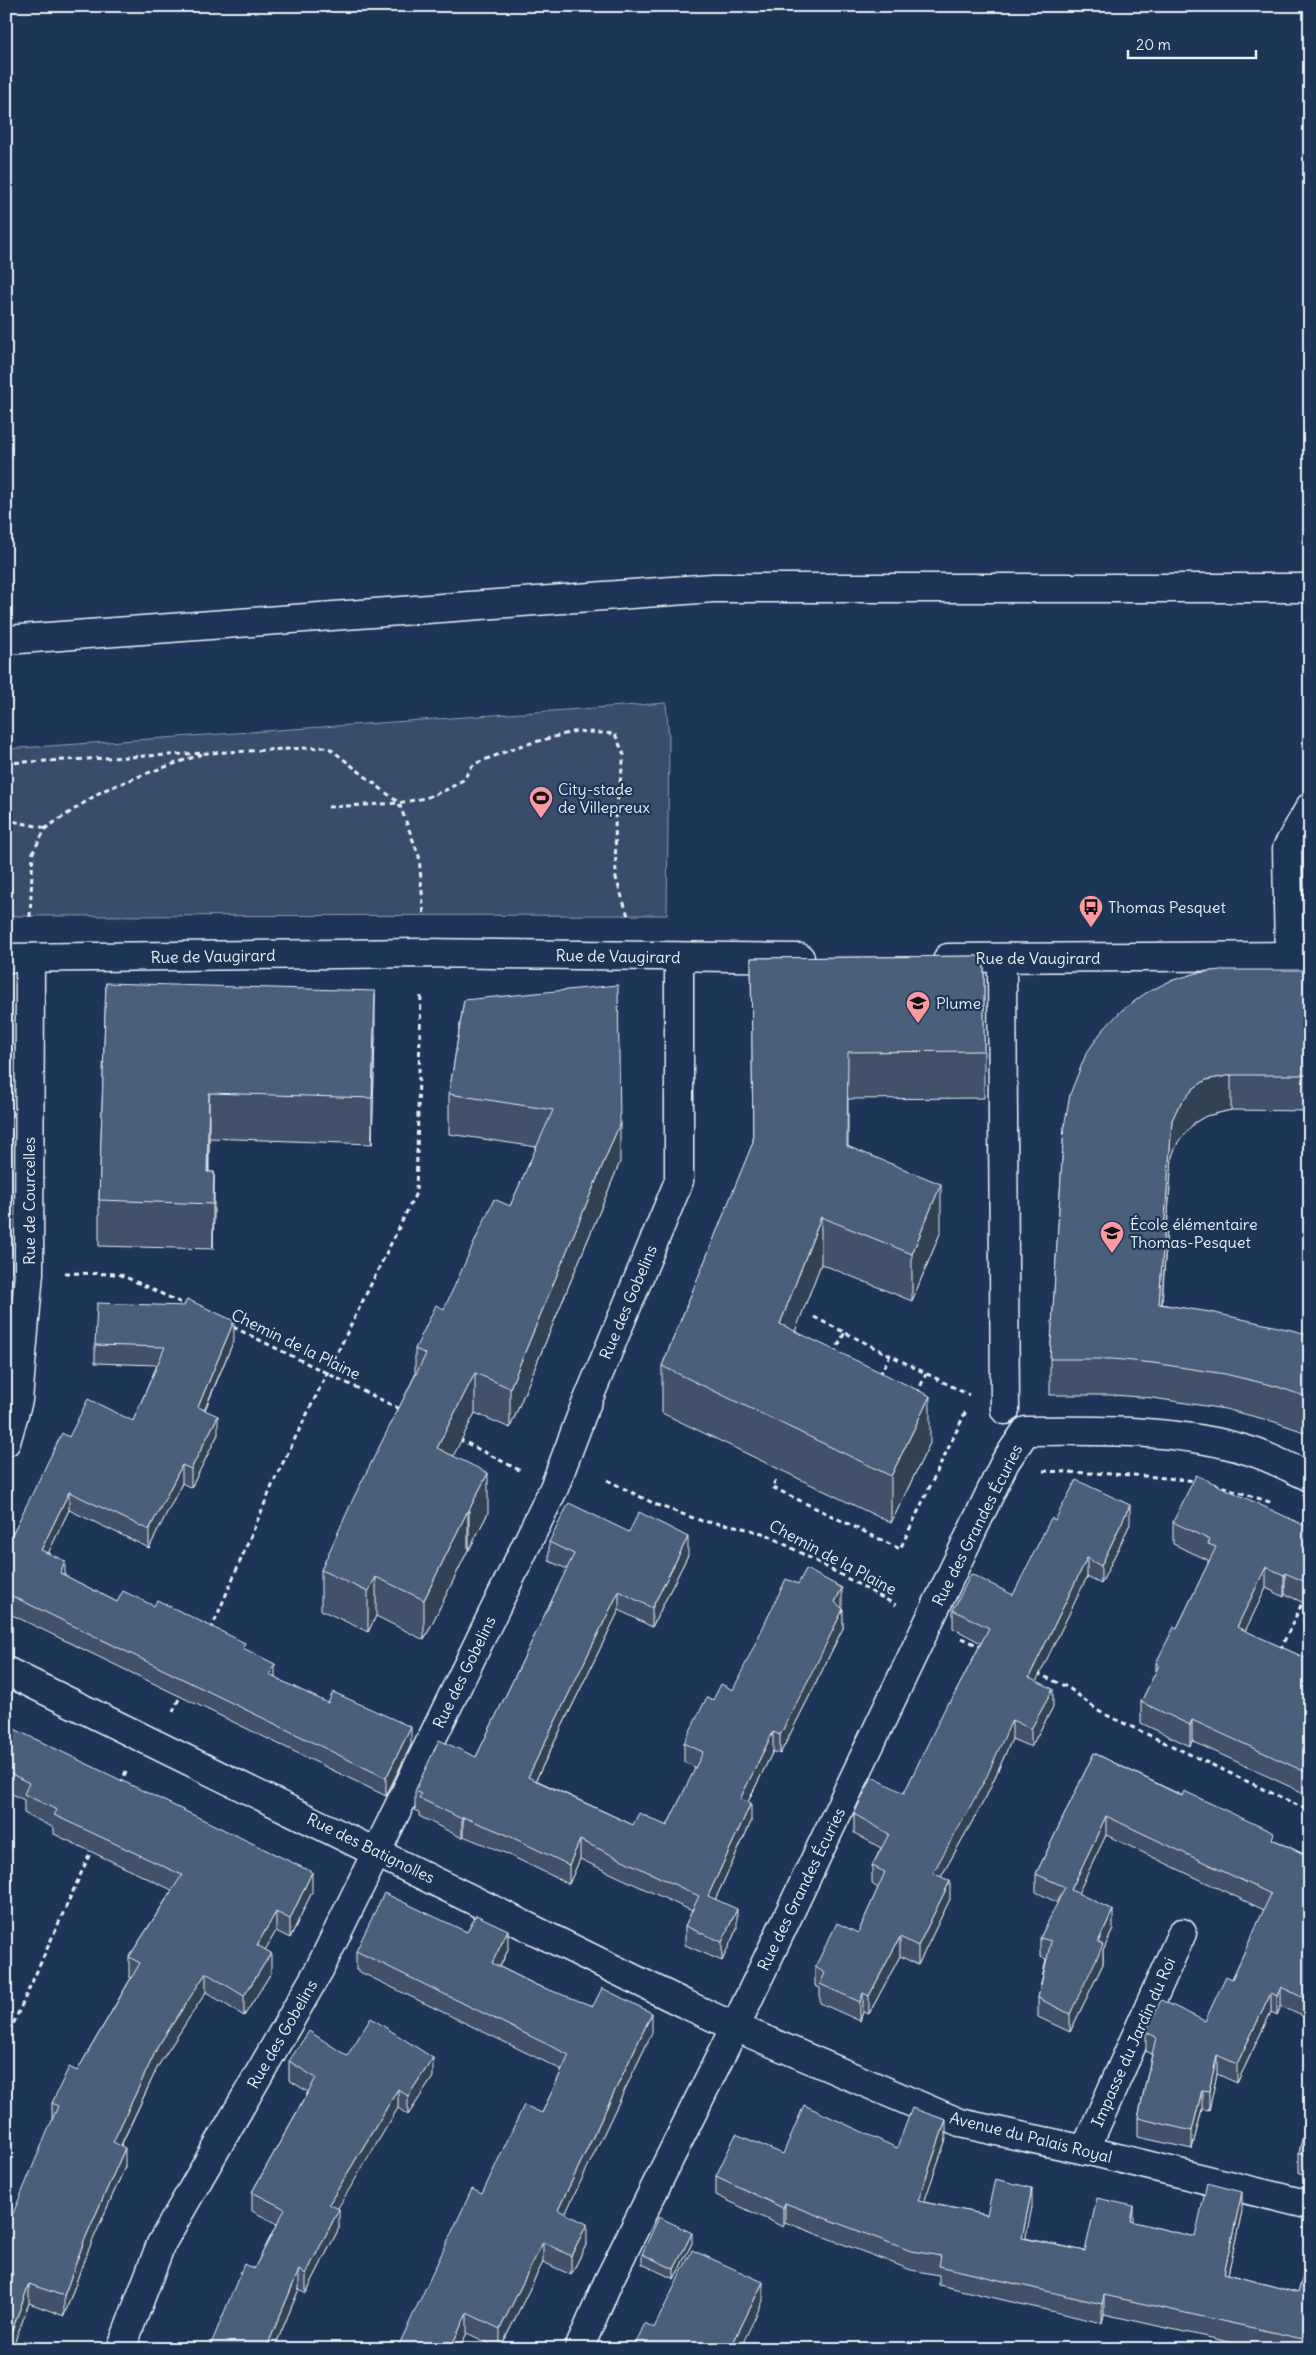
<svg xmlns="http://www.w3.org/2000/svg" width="1316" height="2355" viewBox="0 0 1316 2355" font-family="Delius,sans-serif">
<rect width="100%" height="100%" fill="#1d3557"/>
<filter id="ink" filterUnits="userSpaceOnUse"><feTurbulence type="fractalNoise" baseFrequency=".02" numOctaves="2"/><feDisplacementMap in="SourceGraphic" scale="10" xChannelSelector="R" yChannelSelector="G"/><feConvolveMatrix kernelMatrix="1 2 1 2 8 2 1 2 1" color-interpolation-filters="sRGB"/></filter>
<g filter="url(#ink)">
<path fill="#374d6c" stroke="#909fb2" d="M666,703L669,738L667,915L6,916V749Z"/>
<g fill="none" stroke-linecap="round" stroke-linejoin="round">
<defs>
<g id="minor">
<path d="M1289,956L1287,848L1310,807"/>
<path d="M6,958L422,953L800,958"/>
<path d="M948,958L1310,956"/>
<path d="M1002,973L1005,1410"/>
<path d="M6,1442L18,1400L29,1273L30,958"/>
<path d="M6,1671L685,2004L735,2027L960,2123L1085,2150L1310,2205"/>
<path d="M1085,2150L1182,1933"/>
<path d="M121,2349L161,2244L319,1970L554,1488L582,1414L679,1181V958"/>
<path d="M579,2349L608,2282L735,2027L1005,1462L1026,1431C1096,1430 1182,1429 1250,1451C1270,1457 1290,1468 1310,1477"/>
</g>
<path id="major" d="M6,640L713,588H1310"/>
</defs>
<use href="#minor" stroke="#e8f1f8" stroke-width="31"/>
<use href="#major" stroke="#e8f1f8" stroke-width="31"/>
<g stroke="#e8f1f8" stroke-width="3" stroke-dasharray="5 4" stroke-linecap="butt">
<path d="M6,763L328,747L399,803L425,798L448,789L463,780L474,764L520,746L576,731L615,734L624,755L615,818L616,878L628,916"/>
<path d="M328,807L399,803L419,856L424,916"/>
<path d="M6,817L12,821L46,828"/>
<path d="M30,917L33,852L46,828L102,791L145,774L205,753"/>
<path d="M65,1273L119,1274L188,1306"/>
<path d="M814,1317L969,1395"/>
<path d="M233,1327L402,1410"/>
<path d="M834,1354L845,1332"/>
<path d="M880,1375L890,1355"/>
<path d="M917,1394L926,1374"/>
<path d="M459,1439L521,1471"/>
<path d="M1043,1471L1134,1475L1196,1481"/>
<path d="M607,1480L657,1505L702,1521L735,1526L766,1534L896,1605"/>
<path d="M776,1480L772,1487L900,1549L967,1409"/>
<path d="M1214,1484L1273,1503"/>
<path d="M211,1630L275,1479L416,1193L421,994"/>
<path d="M962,1638L981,1647"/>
<path d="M1280,1650L1304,1599"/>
<path d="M1037,1673L1069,1688L1100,1712L1310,1811"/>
<path d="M173,1712L182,1692"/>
<path d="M121,1784L126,1771"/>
<path d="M6,2040L92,1849"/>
</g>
<use href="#minor" stroke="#1d3557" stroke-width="28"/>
<use href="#major" stroke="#1d3557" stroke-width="28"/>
</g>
<g fill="#3f5169" stroke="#e8f1f8">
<path d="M1303,829H1310V926H1304Z"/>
<path d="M984,956V1098L848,1099V1147L941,1231L912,1301L821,1264L795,1331L930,1443L891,1523L662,1413V1366L753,1143L751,958Z"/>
<path d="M1310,970V1111L1231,1110L1206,1116L1194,1123L1178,1142L1172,1156L1162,1304L1310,1336V1434L1275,1422L1225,1409L1153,1398L1113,1395H1050V1359L1064,1127Z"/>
<path d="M106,983L375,1036L372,1144L209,1138V1172H214L213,1249L99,1246V1200Z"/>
<path d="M464,1000L620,1162L510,1428L475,1413L453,1456L488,1513L469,1550H468L424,1640L376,1616L368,1632L321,1610V1570L415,1375V1349L444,1309L510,1206L537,1147L449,1134V1094Z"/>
<path d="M234,1340L205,1410L218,1434L191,1488L182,1483L149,1548L69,1510L48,1553L65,1576L117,1602L245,1649L275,1678L411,1745L386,1796L6,1612V1547L69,1437L133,1421L157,1365L95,1363V1345Z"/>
<path d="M1055,1520L1130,1524L1101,1584L1087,1577L1036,1681L1053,1707L1031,1747L1012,1739L986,1797L941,1877L950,1899L918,1965L900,1956L869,2014L863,2012L860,2021L820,2003V1988L815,1986V1967L858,1933L878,1888L872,1884V1866L881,1848L854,1833V1814L904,1793L981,1643L953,1628V1610L1013,1595Z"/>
<path d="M1173,1522L1310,1528V1606L1285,1594L1284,1597L1266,1588L1245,1631L1310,1660V1796L1192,1741L1190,1746L1141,1723V1702L1156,1672V1663L1177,1628L1208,1564V1560L1173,1544Z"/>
<path d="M629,1532L688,1555L652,1627L619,1610L536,1780L633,1825L667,1826L696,1768L684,1762V1743L713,1700L733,1690L842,1607L843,1628L815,1685L780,1754L773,1751L748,1802L751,1822L715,1900L737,1928L722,1961L685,1945V1926L692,1911L580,1859L569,1884L505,1853L463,1836L462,1838L419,1816V1812L415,1810V1791L476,1757L567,1569L549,1561V1542Z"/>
<path d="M6,1725L312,1892L290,1938L276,1931L265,1950L271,1973L244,2016L206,1992L158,2066L121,2146L125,2167L84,2260L64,2316L29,2303L12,2349H6L52,2122V2103L77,2071L131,1978L129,1976V1957L172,1890L54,1834V1828L24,1813V1800L6,1791Z"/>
<path d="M1094,1753L1310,1857V2020L1281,2006L1277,2015L1271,2012L1237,2083L1217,2074L1209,2110L1202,2109L1192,2149L1138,2137V2118L1152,2054L1146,2051V2032L1205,2021L1232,1979L1264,1910L1106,1835L1078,1893L1113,1929L1103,1951V1964L1070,2032L1038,2017V1998L1046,1959L1040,1957V1938L1058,1903L1036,1892V1874Z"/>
<path d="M467,1932L508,1950L500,1967L536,1985L652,2033L565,2214L587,2243L571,2275L543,2262L500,2349L467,2333L459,2349H397L482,2194L542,2113L562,2070L356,1970V1951Z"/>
<path d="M347,2056L433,2077L408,2115L398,2108L337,2208L339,2228L306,2293L299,2289L274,2349H209L254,2269L277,2224L252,2211V2192L308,2092L289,2080V2061Z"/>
<path d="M1310,2106V2175L1299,2173V2153Z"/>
<path d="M946,2139L924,2202L987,2215L1032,2207L1025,2238L1085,2251L1133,2222L1195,2237L1242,2211L1228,2274L1298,2293L1310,2251V2345L1307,2344L1306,2349H1261L1104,2314L1102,2323L939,2285V2275L911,2270L785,2222L783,2227L716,2195V2176L783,2154L897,2148Z"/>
<path d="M692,2243L674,2279L642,2264V2254Z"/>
</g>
<g fill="#334255" stroke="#e8f1f8">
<path d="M375,991V1036L372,1144V1098Z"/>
<path d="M1231,1075V1110L1206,1116L1194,1123L1178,1142L1172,1156L1159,1340V1304L1172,1120L1178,1107L1194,1088L1206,1080Z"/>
<path d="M209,1093V1138L208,1204L207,1172Z"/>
<path d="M620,1123V1162L510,1428V1388Z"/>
<path d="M214,1172V1217L213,1249V1204Z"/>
<path d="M941,1184V1231L912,1301V1254Z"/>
<path d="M821,1217V1264L780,1371V1324Z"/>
<path d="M234,1321V1340L198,1425V1407Z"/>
<path d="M475,1373V1413L437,1488V1448Z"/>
<path d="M930,1396V1443L891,1523V1476Z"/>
<path d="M218,1416V1434L191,1488V1469Z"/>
<path d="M182,1465V1483L149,1548V1530Z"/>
<path d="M488,1473V1513L469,1550V1510Z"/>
<path d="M69,1492V1510L41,1568V1550Z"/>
<path d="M1130,1505V1524L1101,1584V1566Z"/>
<path d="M468,1510V1550L424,1640V1600Z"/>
<path d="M688,1537V1555L652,1627V1608Z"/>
<path d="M1087,1558V1577L1029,1696V1677Z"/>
<path d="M65,1561V1580L60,1573Z"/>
<path d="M1266,1567V1588L1237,1648V1627Z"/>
<path d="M1285,1573V1594L1284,1597V1575Z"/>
<path d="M376,1577V1616L368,1632V1592Z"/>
<path d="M842,1588V1607L835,1621V1602Z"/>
<path d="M619,1591V1610L528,1796V1777Z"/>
<path d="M843,1609V1628L815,1685L780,1754V1735Z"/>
<path d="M275,1664V1682L269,1675Z"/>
<path d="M1053,1689V1707L1031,1747V1729Z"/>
<path d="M1012,1720V1739L986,1797L933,1891V1873Z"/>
<path d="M1192,1720V1741L1190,1746V1725Z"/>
<path d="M411,1727V1745L386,1796V1778Z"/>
<path d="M773,1732V1751L740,1818V1799Z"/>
<path d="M751,1803V1822L708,1915V1896Z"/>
<path d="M1106,1816V1835L1071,1908V1890Z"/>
<path d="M463,1817V1836L462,1838V1819Z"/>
<path d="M580,1840V1859L569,1884V1865Z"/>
<path d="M312,1872V1892L290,1938V1919Z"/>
<path d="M950,1881V1899L918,1965V1946Z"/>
<path d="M737,1909V1928L722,1961V1942Z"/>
<path d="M1113,1910V1929L1103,1951V1964L1070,2032V2014L1098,1942Z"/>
<path d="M276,1912V1931L257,1964V1945Z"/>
<path d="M508,1930V1950L492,1982V1963Z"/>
<path d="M900,1937V1956L869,2014V1996Z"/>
<path d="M271,1953V1973L244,2016V1996Z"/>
<path d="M206,1973V1992L158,2066L113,2162V2142L158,2046Z"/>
<path d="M1281,1987V2006L1277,2015V1996Z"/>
<path d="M863,1993V2012L860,2021V2002Z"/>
<path d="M1271,1993V2012L1237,2083V2064Z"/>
<path d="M652,2013V2033L558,2229V2210Z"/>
<path d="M1217,2055V2074L1209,2110V2091Z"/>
<path d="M433,2058V2077L408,2115V2096Z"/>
<path d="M398,2089V2108L329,2223V2204Z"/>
<path d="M1202,2090V2109L1192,2149V2131Z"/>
<path d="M946,2120V2139L918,2220V2201Z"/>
<path d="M125,2148V2167L84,2260L64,2316V2296L84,2241Z"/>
<path d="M1032,2188V2207L1022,2257V2238Z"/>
<path d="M1242,2192V2211L1224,2292V2273Z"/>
<path d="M785,2203V2222L783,2227V2208Z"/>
<path d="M1133,2206V2225L1130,2221Z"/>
<path d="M339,2209V2228L306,2293V2274Z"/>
<path d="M587,2224V2243L571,2275V2256Z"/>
<path d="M692,2233V2243L674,2279V2269Z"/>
<path d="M543,2242V2262L500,2349V2329Z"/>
<path d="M299,2270V2289L274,2349H266Z"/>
<path d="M763,2282V2301L740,2349H730Z"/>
<path d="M29,2284V2303L12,2349H6V2347Z"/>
<path d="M1104,2295V2314L1102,2323V2304Z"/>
<path d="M467,2313V2333L459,2349H450Z"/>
<path d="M1307,2326V2344L1306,2349H1303V2339Z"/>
</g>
<g fill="#495e7a" stroke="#e8f1f8">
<path d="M1303,829H1310V898H1304Z"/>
<path d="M984,956V1051L848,1052L847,1146L941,1184L912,1254L821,1217L780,1324L930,1396L891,1476L662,1366L753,1142L751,958Z"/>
<path d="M1220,970H1310V1075H1231L1206,1080L1194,1088L1178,1107L1172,1120L1159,1304L1210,1312L1296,1331L1310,1336V1398L1275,1386L1225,1374L1153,1363L1113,1359H1050L1064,1127L1070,1094L1086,1054L1102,1031L1122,1010L1146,993L1170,981L1197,973Z"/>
<path d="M106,983L375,991L372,1098L209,1093L207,1172H214L213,1204L99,1200Z"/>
<path d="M618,985L620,1123L510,1388L475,1373L437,1448L488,1473L469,1510H468L424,1600L376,1577L368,1592L321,1570L354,1497L426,1354L415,1349L436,1305L444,1309L494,1199L510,1206L553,1110L449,1094L464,1000Z"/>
<path d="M187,1299L234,1321L198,1407L218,1416L191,1469L182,1465L149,1530L69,1492L41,1550L65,1561L60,1573L117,1602L123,1591L154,1606L157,1600L245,1643L243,1648L275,1664L269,1675L328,1703L333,1692L411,1727L386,1778L6,1593V1547L62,1433L69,1437L88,1399L133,1421L165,1347L95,1345L97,1303L184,1306Z"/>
<path d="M1196,1475L1310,1528V1584L1285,1573L1284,1575L1266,1567L1237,1627L1310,1660V1774L1192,1720L1190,1725L1141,1702L1159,1665L1156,1663L1174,1627L1177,1628L1216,1547L1208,1544L1210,1540L1173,1522Z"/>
<path d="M1076,1480L1130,1505L1101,1566L1087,1558L1029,1677L1053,1689L1031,1729L1012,1720L986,1778L933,1873L950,1881L918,1946L900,1937L869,1996L863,1993L860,2002L820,1984L825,1973L815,1967L837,1923L858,1933L885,1872L872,1866L889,1834L854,1814L872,1777L904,1793L948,1702L950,1703L989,1628L953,1610L971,1574L1013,1595L1051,1518L1055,1520Z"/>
<path d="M569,1503L629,1532L639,1512L688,1537L652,1608L619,1591L528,1777L633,1825L639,1813L667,1826L703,1752L684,1743L707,1697L713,1700L721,1684L733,1690L786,1579L798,1584L806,1569L842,1588L835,1602L843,1609L815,1667L780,1735L773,1732L740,1799L751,1803L708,1896L737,1909L722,1942L685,1926L699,1896L580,1840L569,1865L505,1834L463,1817L462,1819L419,1798L421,1794L415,1791L439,1740L476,1757L574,1554L549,1542Z"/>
<path d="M6,1725L312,1872L290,1919L276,1912L257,1945L271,1953L244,1996L206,1973L158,2046L113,2142L125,2148L84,2241L64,2296L29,2284L6,2347V2230L58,2106L52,2103L69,2067L77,2071L140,1963L129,1957L182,1875L54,1815L57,1810L24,1794L29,1783L6,1771Z"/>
<path d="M1094,1753L1182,1796L1184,1791L1274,1833L1272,1839L1310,1857V2001L1281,1987L1277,1996L1271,1993L1237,2064L1217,2055L1209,2091L1202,2090L1192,2131L1138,2118L1156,2037L1146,2032L1161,2000L1205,2021L1226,1976L1232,1979L1271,1894L1106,1816L1071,1890L1113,1910L1098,1942L1103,1945L1070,2014L1038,1998L1051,1941L1040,1938L1065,1887L1036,1874Z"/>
<path d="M384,1893L467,1932L476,1915L508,1930L492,1963L536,1985L593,2006L602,1988L652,2013L558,2210L587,2224L571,2256L543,2242L500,2329L467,2313L450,2349H397L472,2189L482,2194L524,2105L542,2113L569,2055L356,1951Z"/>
<path d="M371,2018L433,2058L408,2096L398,2089L329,2204L339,2209L306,2274L299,2270L266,2349H209L244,2264L254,2269L285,2209L252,2192L316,2078L289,2061L309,2031L347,2056Z"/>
<path d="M804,2105L897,2148L912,2108L946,2120L918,2201L987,2215L995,2179L1032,2188L1022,2238L1085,2251L1097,2198L1133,2206L1130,2221L1195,2237L1207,2183L1242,2192L1224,2273L1298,2293L1310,2251V2326H1307L1303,2339L1104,2295L1102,2304L939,2266L941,2256L911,2251L785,2203L783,2208L716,2176L736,2134L783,2154Z"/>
<path d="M1310,2106V2156L1299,2153Z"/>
<path d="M659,2217L692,2233L674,2269L642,2254Z"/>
<path d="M692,2250L763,2282L730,2349H633L645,2323L654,2328Z"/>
</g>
</g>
<defs>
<symbol id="stadium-pin" viewBox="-11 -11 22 30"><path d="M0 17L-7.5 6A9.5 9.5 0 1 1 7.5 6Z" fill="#ff9aa2" stroke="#1d3557"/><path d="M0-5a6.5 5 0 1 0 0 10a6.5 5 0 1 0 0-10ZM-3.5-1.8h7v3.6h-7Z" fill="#111"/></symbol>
<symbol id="bus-pin" viewBox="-11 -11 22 30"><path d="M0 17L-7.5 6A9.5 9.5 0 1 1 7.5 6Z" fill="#ff9aa2" stroke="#1d3557"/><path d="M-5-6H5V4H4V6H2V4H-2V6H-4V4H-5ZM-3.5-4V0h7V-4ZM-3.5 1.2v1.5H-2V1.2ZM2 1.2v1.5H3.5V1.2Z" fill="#111"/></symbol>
<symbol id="school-pin" viewBox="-11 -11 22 30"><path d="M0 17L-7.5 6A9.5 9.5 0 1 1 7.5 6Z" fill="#ff9aa2" stroke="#1d3557"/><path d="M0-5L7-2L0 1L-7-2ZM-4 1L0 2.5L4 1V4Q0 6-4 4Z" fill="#111"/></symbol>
</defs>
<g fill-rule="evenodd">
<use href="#stadium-pin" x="527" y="784" width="28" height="38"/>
<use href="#bus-pin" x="1077" y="893" width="28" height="38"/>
<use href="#school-pin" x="904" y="989" width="28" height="38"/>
<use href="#school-pin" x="1098" y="1219" width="28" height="38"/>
</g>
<g text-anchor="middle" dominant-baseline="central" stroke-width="4.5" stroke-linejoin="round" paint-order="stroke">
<g font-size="16" fill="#e8f1f8" stroke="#1d3557" text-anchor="start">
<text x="558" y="789">City-stade<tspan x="558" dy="18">de Villepreux</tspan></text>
<text x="1108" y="907">Thomas Pesquet</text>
<text x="936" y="1003">Plume</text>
<text x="1130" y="1224">École élémentaire<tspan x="1130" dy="18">Thomas-Pesquet</tspan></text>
</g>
<g font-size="16" fill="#e8f1f8" stroke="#1d3557">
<text transform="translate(213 956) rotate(-1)">Rue de Vaugirard</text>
<text transform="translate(618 956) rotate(1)">Rue de Vaugirard</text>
<text x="1038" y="958">Rue de Vaugirard</text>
<text transform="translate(29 1201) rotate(-90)">Rue de Courcelles</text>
<text transform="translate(628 1302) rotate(-67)">Rue des Gobelins</text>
<text transform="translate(296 1344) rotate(26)">Chemin de la Plaine</text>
<text transform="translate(977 1525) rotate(-63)">Rue des Grandes Écuries</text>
<text transform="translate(833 1557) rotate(28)">Chemin de la Plaine</text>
<text transform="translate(464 1672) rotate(-64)">Rue des Gobelins</text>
<text transform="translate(371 1848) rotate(26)">Rue des Batignolles</text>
<text transform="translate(801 1889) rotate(-64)">Rue des Grandes Écuries</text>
<text transform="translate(282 2034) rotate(-60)">Rue des Gobelins</text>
<text transform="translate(1133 2042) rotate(-66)">Impasse du Jardin du Roi</text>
<text transform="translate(1031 2137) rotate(14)">Avenue du Palais Royal</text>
</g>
</g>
<rect width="1316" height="2355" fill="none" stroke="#1d3557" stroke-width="25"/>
<rect x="12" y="12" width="1291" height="2330" fill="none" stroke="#e8f1f8" stroke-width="2" filter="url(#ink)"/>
<path d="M1128 50v8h128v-8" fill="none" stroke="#e8f1f8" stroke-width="2.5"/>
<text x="1136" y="50" font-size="15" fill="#e8f1f8" stroke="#1d3557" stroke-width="4" paint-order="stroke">20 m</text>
</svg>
